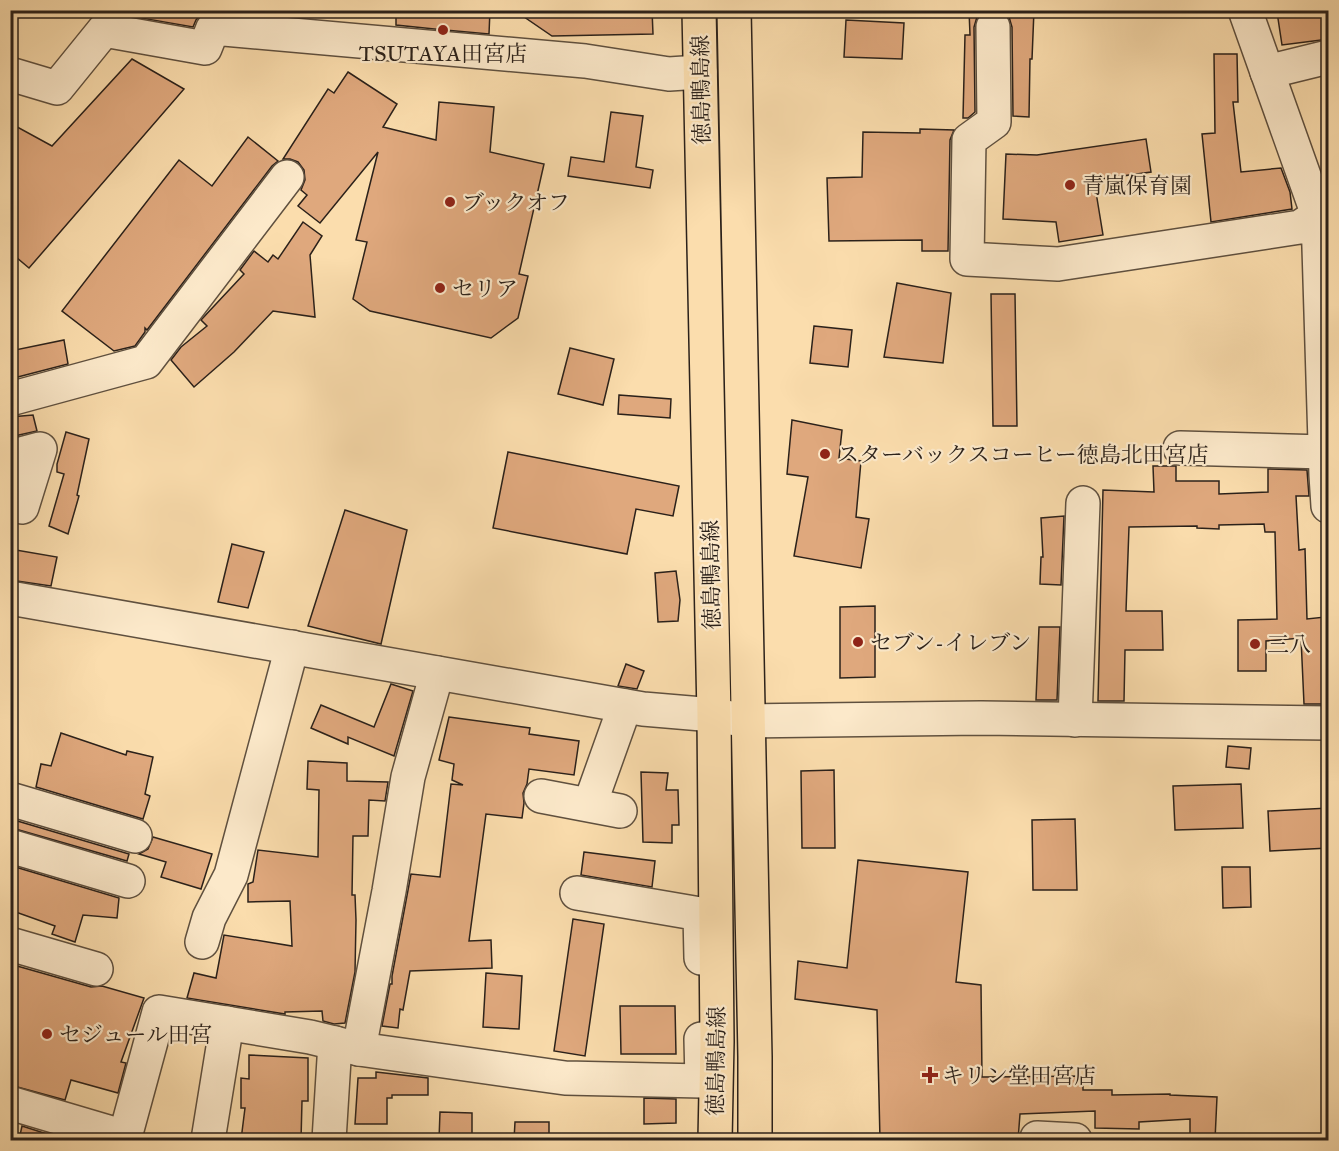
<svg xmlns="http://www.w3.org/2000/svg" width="1339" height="1151" viewBox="0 0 1339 1151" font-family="'IM FELL Great Primer','Noto Serif JP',serif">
<rect width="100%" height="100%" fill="#fbddad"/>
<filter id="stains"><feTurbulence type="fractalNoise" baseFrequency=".00333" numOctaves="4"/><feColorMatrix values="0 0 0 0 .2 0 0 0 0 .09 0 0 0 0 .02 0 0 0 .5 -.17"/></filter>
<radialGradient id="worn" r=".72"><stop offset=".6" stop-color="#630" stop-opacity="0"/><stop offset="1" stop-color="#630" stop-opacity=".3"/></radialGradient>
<g fill="#dfa87d" stroke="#2b211a" stroke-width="1.5">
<path d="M119,10H205L196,20L193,27L118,14Z"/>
<path d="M396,10H490L489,34L445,30L446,27L444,30L396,25Z"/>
<path d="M514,10H652L653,34L552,36Z"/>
<path d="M969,10H984L977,17L974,27L975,112L968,118H963L965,35H970Z"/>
<path d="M1002,10H1034L1032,59H1030L1029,117L1013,116L1012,27L1009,17Z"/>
<path d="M1290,10H1329V39L1282,45L1277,12Z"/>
<path d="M846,20L904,23L902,59L844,57Z"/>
<path d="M1214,54H1237L1238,102H1233L1241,172L1281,168L1290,192L1292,209L1211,222L1202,134L1215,133Z"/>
<path d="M132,59L184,89L29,268L10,252V123L52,146Z"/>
<path d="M348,72L397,104L383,127L436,140L439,102L494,107L490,152L544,164L519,274L528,276L518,318L491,338L370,311L353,299L367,242L356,240L378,152L320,223L298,206L307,195L301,190L305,180L304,170L298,162L290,159H283L328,89L334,93Z"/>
<path d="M611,112L643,116L636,167L653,170L650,188L568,176L571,157L604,162Z"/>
<path d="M920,129L954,130L950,140L948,251H922V240L829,241L827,178L862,177L863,132L920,133Z"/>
<path d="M248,137L278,161L272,166L147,330L145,328V332L135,346L114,351L62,311L179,160L212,186Z"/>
<path d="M1146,139L1151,172L1094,180L1103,235L1059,242L1056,222L1003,219L1006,154L1037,155Z"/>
<path d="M303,222L322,236L310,255L315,317L273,311L234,352L194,387L171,360L181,347L207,326L201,320L244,274L240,270L254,251L268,262L273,255L278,259Z"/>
<path d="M897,283L951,293L943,363L884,357Z"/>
<path d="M991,294H1015L1017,426H993Z"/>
<path d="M814,326L852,330L848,367L810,363Z"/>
<path d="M64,340L68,364L10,379V351Z"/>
<path d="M570,348L614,359L603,405L558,394Z"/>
<path d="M619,395L671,399L670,418L618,414Z"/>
<path d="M33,415L37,431L10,437V417Z"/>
<path d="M792,420L842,430L839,458L861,461L856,517L869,519L861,568L794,556L808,477L787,474Z"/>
<path d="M66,432L89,439L77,495L79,496L68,534L49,526L64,474L57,472V464Z"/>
<path d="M508,452L679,486L673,516L636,509L627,554L493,528Z"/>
<path d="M1153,466H1176V481H1219V494L1268,492V469L1307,470L1309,496H1296L1299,550L1305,549L1307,619L1325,617L1326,704H1304L1301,638L1266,641V671H1238V620L1277,619L1275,532H1265L1264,524L1219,525V529L1197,528V526L1129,527L1126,611H1162L1163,650H1125L1124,701H1098L1103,490L1154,492Z"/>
<path d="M345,510L407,530L381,644L308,626Z"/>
<path d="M1064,516L1061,585L1040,584L1041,557H1043L1041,518Z"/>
<path d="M232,544L264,552L248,608L218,602Z"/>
<path d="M10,549L57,557L51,586L10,580Z"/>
<path d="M676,571L680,600L678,621L658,622L655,573Z"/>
<path d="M875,606V677L840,678V607Z"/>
<path d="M1039,627H1060L1057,700H1036Z"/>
<path d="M626,664L644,671L637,689L618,686Z"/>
<path d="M391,684L413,691L394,756L348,737V744L311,728L321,705L374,727Z"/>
<path d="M449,717L530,728L529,734L579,741L574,775L529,769L527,784L523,793L524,803L522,818L486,814L469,941L491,940L492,968L410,971L403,1010L400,1009L398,1028L382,1026L390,984H392V976L411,874L440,877L451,784L463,785L452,780L454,764L439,760Z"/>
<path d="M61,733L126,755L127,751L153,757L145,794L150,796L143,819L36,787L41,764L51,766Z"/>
<path d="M1228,746L1251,748L1249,769L1226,767Z"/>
<path d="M308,761L347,763V781L388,782L385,801L369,800L368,836H353L352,895H355L356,920L355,972L345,1023L334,1024L323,1021L322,1011L285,1012V1014L187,998L194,973L216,978L224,935L292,946L290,901L248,902V884L253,882L258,850L318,857L319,790L307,789Z"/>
<path d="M834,770L835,848H802L801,771Z"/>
<path d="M641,772L668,773L666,790H678L679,825H672V843L643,842Z"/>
<path d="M1241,784L1243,828L1175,830L1173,786Z"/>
<path d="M1329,808V848L1270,851L1268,811Z"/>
<path d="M1075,819L1077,890H1033L1032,820Z"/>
<path d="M14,820L129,854L127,861L12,828Z"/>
<path d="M153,837L212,854L201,889L161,877L166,862L139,854L148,849Z"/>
<path d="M584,852L655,861L652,887L581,875Z"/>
<path d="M858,860L968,872L956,982L981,985L982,1077L1083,1076V1090H1112V1095L1170,1094V1095L1217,1097L1215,1140H1190V1119L1139,1122V1129L1095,1128V1111L1020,1114L1018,1140H880L877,1010L795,999L798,961L847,968Z"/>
<path d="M12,866L119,898L117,918L83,915L75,942L52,934L55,926L10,910Z"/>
<path d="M1222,867H1250L1251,907L1223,908Z"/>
<path d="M573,919L604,924L585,1056L554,1051Z"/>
<path d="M10,964L91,987L102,986L144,998L121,1062L126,1063L118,1093L71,1080L65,1100L10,1085Z"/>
<path d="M486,973L522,976L519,1029L483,1027Z"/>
<path d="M620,1006H675L676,1054H621Z"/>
<path d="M249,1055L308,1058V1101H302L301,1140H241L245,1108H241V1078L249,1079Z"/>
<path d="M376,1072L428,1078V1095H392V1098H387V1124H355L358,1078H376Z"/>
<path d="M644,1098L676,1099V1123L644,1124Z"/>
<path d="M440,1112L472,1113V1140H439Z"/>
<path d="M515,1122H549V1140H514Z"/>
<path d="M22,1126L47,1134L45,1140H19Z"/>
</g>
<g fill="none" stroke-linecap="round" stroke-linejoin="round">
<defs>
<g id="minor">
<path d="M1245,10L1318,215L1328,214"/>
<path d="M993,27L994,122L969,140L967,259L1058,264L1300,227L1318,215L1326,475L1328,506"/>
<path d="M1267,72L1328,57"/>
<path d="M10,74L57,88L104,30L205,48L213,28L585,61L669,74L700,72"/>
<path d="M10,399L146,362L287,177"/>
<path d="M1180,448L1325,452"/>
<path d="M10,457L40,449L22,507"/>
<path d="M10,598L643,709L714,715L748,721L981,718L1328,723"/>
<path d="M1075,720L1083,503"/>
<path d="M541,796L620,811"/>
<path d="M10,799L135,836"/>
<path d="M590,804L625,706"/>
<path d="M10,846L128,881"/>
<path d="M577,893L700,914L701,958"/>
<path d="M202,942L209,918L231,875L292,647"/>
<path d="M10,944L96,969"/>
<path d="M359,1049L389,891L408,777L437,673"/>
<path d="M10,1103L125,1137L159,1012L310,1037L359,1049L565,1078L702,1081L701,1039"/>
<path d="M208,1140L227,1023"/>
<path d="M329,1140L335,1043"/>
<path d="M1037,1140V1138L1075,1140"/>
</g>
<g id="major">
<path d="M699,10L714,715L717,1042L715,1140"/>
<path d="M734,10L755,1057V1140"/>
</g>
</defs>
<use href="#minor" stroke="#5f503f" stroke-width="36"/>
<use href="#major" stroke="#2b211a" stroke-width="36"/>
<use href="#minor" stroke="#fce9ca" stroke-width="33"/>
<use href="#major" stroke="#fbddad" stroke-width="33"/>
</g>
<g fill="#8f2418" stroke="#fce9ca" stroke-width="2">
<circle cx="443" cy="30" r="6"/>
<circle cx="1070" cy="185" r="6"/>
<circle cx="450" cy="202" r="6"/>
<circle cx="440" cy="288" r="6"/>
<circle cx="825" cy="454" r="6"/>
<circle cx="858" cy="642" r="6"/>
<circle cx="1255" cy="644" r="6"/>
<circle cx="47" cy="1034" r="6"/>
<path d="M927 1066h6v6h6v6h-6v6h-6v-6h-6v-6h6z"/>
</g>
<g text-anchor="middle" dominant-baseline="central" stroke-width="4.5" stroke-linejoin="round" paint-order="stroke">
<g font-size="22" fill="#2b211a" stroke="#fce9ca" text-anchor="start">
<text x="443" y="53" text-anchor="middle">TSUTAYA田宮店</text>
<text x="1082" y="185">青嵐保育園</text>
<text x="462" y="202">ブックオフ</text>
<text x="452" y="288">セリア</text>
<text x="837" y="454">スターバックスコーヒー徳島北田宮店</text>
<text x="870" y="642">セブン-イレブン</text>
<text x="1267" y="644">三八</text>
<text x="59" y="1034">セジュール田宮</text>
<text x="942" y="1075">キリン堂田宮店</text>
</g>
<g font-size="22" fill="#2b211a" stroke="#fce9ca">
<text transform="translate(701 90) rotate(-91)">徳島鴨島線</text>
<text transform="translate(711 575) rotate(-91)">徳島鴨島線</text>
<text transform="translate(716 1061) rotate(-89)">徳島鴨島線</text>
</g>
</g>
<rect width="1339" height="1151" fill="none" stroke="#fbddad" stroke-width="36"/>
<rect x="12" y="12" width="1315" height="1127" fill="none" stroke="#2b211a" stroke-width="3"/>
<rect x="18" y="18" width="1303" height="1115" fill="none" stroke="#2b211a" stroke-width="1.5"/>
<rect width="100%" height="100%" filter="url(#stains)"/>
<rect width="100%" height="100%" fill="url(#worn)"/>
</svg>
